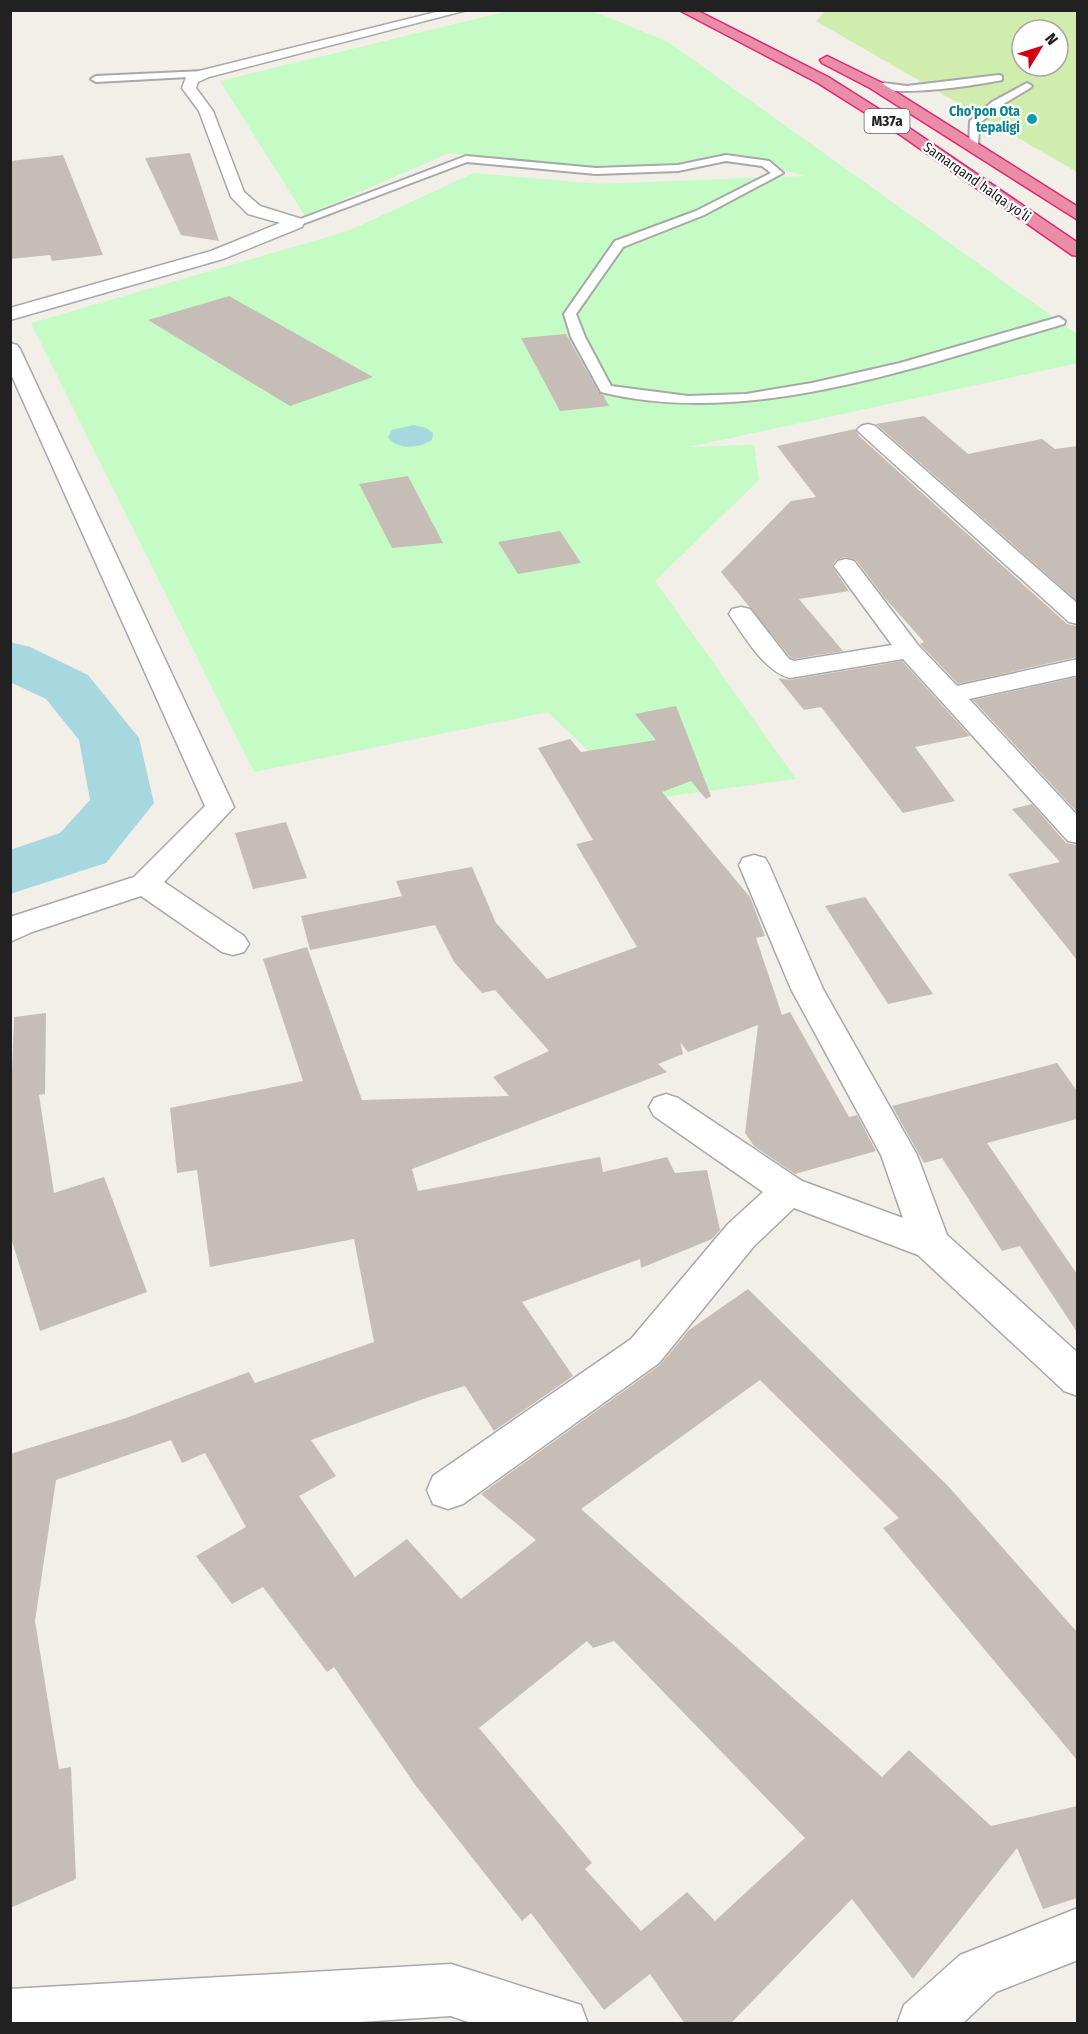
<svg xmlns="http://www.w3.org/2000/svg" width="1088" height="2034" viewBox="0 0 1088 2034" font-family="'Fira Sans Condensed',sans-serif">
<rect width="100%" height="100%" fill="#f2eee8"/>
<path fill="#d1edad" fill-rule="evenodd" d="M826,10L1077,11V172L816,21ZM1022,30H1058V66H1022Z"/>
<path fill="#c5fbc5" d="M590,10L668,42L1077,334L1078,363L689,447L754,445L759,480L655,581L796,779L640,800L548,712L254,772L31,323L348,231L474,173L598,184L805,176L746,160L663,167L582,169L449,153L305,216L220,81L508,11Z"/>
<path fill="#a7d8e0" d="M413,425L426,428L433,433L432,440C419,448 398,451 388,437L392,430Z"/>
<g fill="none" stroke-linecap="round" stroke-linejoin="round">
<path fill="#a7d8e0" fill-rule="evenodd" d="M10,642L30,647L88,675L139,738L154,803L106,863L10,894V850L60,833L90,800L79,740L46,699L10,682Z"/>
</g>
<g fill="#c7bdb7" fill-rule="evenodd">
<path d="M190,153L219,241L181,235L145,158Z"/>
<path d="M63,155L103,255L52,261L50,255L10,259V161Z"/>
<path d="M229,296L373,377L290,406L148,320Z"/>
<path d="M566,334L599,393L603,395L609,406L560,411L521,338Z"/>
<path d="M924,416L968,454L1042,439L1055,449L1077,446V601L876,424Z"/>
<path d="M855,429L859,436L1067,624L1077,626V657L958,684L920,644L924,642L884,597L856,560L845,557L836,560L832,566L849,591L799,599L843,651L794,659L790,657L721,572L791,501L816,497L777,446Z"/>
<path d="M408,476L443,543L392,548L359,484Z"/>
<path d="M560,531L581,563L518,574L498,542Z"/>
<path d="M902,661L970,736L915,747L955,801L903,813L821,707L804,710L778,678L790,680Z"/>
<path d="M1077,677V812L973,700Z"/>
<path d="M676,706L711,796L706,799L691,781L662,792L750,897L765,936L756,938L782,1015L790,1012L849,1117L857,1115L876,1151L795,1174L754,1146L745,1133L758,1025L688,1052L680,1042L683,1054L658,1064L667,1072L412,1169L418,1191L600,1157L603,1172L667,1157L675,1173L707,1170L720,1230L712,1239L641,1268L640,1259L522,1302L573,1376L494,1431L465,1386L429,1397L311,1440L336,1476L299,1496L355,1577L407,1539L461,1599L536,1540L481,1494L660,1365L689,1330L748,1289L948,1486L1077,1632V1760L883,1528L899,1518L760,1380L581,1509L882,1777L909,1750L991,1826L1077,1806V1898L1043,1909L1017,1848L913,1979L852,1899L730,2024H685L650,1974L604,2010L531,1913L522,1921L416,1786L334,1667L327,1672L263,1587L232,1604L196,1556L246,1527L205,1453L182,1463L171,1440L56,1480L35,1621L59,1769L71,1767L76,1879L10,1908V1454L126,1418L249,1372L255,1383L374,1342L354,1239L210,1267L197,1170L177,1173L170,1108L303,1081L263,959L307,947L362,1100L509,1096L493,1077L549,1051L495,990L482,993L454,962L435,925L310,950L301,916L402,896L396,881L472,867L496,923L547,979L637,947L576,844L593,840L538,748L570,739L581,752L656,740L635,714ZM587,1641L593,1648L614,1641L805,1838L715,1921L687,1892L641,1931L585,1869L592,1863L479,1728Z"/>
<path d="M1032,804L1066,843L1077,845V960L1008,874L1060,862L1012,809Z"/>
<path d="M286,822L307,878L253,889L235,833Z"/>
<path d="M865,897L933,994L888,1004L825,906Z"/>
<path d="M46,1013L45,1094L39,1095L54,1193L104,1177L147,1292L40,1331L10,1235V1128L14,1017Z"/>
<path d="M1057,1063L1077,1091V1119L987,1143L1077,1274V1332L1020,1246L1002,1251L942,1158L924,1163L892,1106Z"/>
</g>
<g fill="none" stroke-linecap="round" stroke-linejoin="round">
<defs>
<g id="lane">
<path d="M204,71L207,72V76L96,82L91,79L96,76Z"/>
<path d="M999,75L1002,76V80C977,85 889,99 870,85L875,82L907,86Z"/>
<path d="M1027,83L1032,86L1030,88L1000,106L979,124L978,146L969,148L970,121L992,102Z"/>
<path d="M726,155L769,161L783,173L704,215L623,247L576,314L585,337L611,386L688,396L746,394L812,383L900,363L1059,317L1065,321L1064,324C920,365 751,429 601,392L571,337L564,314L615,241L696,211L771,173L762,166L726,161L678,171L596,174L467,162L300,225H292L290,223L466,156L596,168L678,165Z"/>
</g>
<g id="street">
<path d="M444,10H467L209,77L198,82L196,88L213,111L244,192L260,206L302,219L304,223L302,227L223,259L10,320V308L211,251L280,223L248,214L231,197L199,111L182,88L186,77L199,71Z"/>
<path d="M10,343L17,345L20,349L234,807L164,882L244,936L249,944L244,952L233,955L222,952L141,896L32,932L10,942V917L134,877L205,806L10,372Z"/>
<path d="M868,424L875,426L1078,604V624L1069,622L861,434L857,430L861,426Z"/>
<path d="M846,559L854,561L918,645L957,686L1078,659V675L969,699L1078,816V843L1068,841L903,659L790,678C765,672 743,635 729,614L732,609L741,607L750,609L789,659L794,661L892,645L834,566L838,561Z"/>
<path d="M754,855L765,858L769,865L823,989L917,1155L947,1235L1078,1353V1396L1064,1391L918,1255L794,1208L754,1246L659,1363L463,1504L448,1509L433,1504L427,1490L433,1476L631,1339L728,1224L763,1192L654,1116L649,1107L654,1098L666,1094L678,1098L802,1181L903,1218L881,1155L791,989L739,865L743,858Z"/>
<path d="M1078,1908V1960L996,1992L962,2024H897L904,2005L960,1955Z"/>
<path d="M451,1964L581,2005L588,2024H474L451,2016L330,2024H10V1989Z"/>
</g>
<g id="highway">
<path d="M679,10H696L828,77L912,130L1078,243V256L1072,255L902,136L818,83Z"/>
<path d="M827,56L880,82L1078,207V220L870,88L822,63L820,60Z"/>
</g>
</defs>
<use href="#lane" stroke="#a8a8a8" stroke-width="4"/>
<use href="#street" stroke="#a8a8a8" stroke-width="3"/>
<use href="#highway" stroke="#e12473" stroke-width="3"/>
<use href="#lane" fill="#fff" fill-rule="evenodd"/>
<use href="#street" fill="#fff" fill-rule="evenodd"/>
<use href="#highway" fill="#ea8ea7" fill-rule="evenodd"/>
</g>
<circle fill="#0f9aa8" stroke="#fff" stroke-width="2" cx="1032" cy="119" r="6"/>
<g text-anchor="middle" dominant-baseline="central" stroke-width="4.5" stroke-linejoin="round" paint-order="stroke">
<g font-size="14" font-weight="bold" fill="#0d838f" stroke="#fff" text-anchor="end">
<text x="1020" y="111">Cho'pon Ota<tspan x="1020" dy="16">tepaligi</tspan></text>
</g>
<g font-size="14" fill="#212121" stroke="#fff">
<text transform="translate(977 182) rotate(35)">Samarqand halqa yoʻli</text>
</g>
<rect fill="#fff" stroke="#646464" stroke-width="1.5" x="864.5" y="109" width="45" height="24" rx="4.5"/>
<g font-size="15" font-weight="bold" fill="#212121">
<text x="887" y="121">M37a</text>
</g>
</g>
<rect width="1088" height="2034" fill="none" stroke="#212121" stroke-width="24"/>
<g transform="translate(1040 48) rotate(52)"><circle r="28" fill="#ffffff" stroke="#a6a6a6" stroke-width="1.5"/>
<path d="M0-4.5L10 22L0 15L-10 22Z" fill="#d30010"/>
<text y="-9" font-size="16" font-weight="bold" text-anchor="middle" fill="#212121">N</text>
</g>
</svg>
